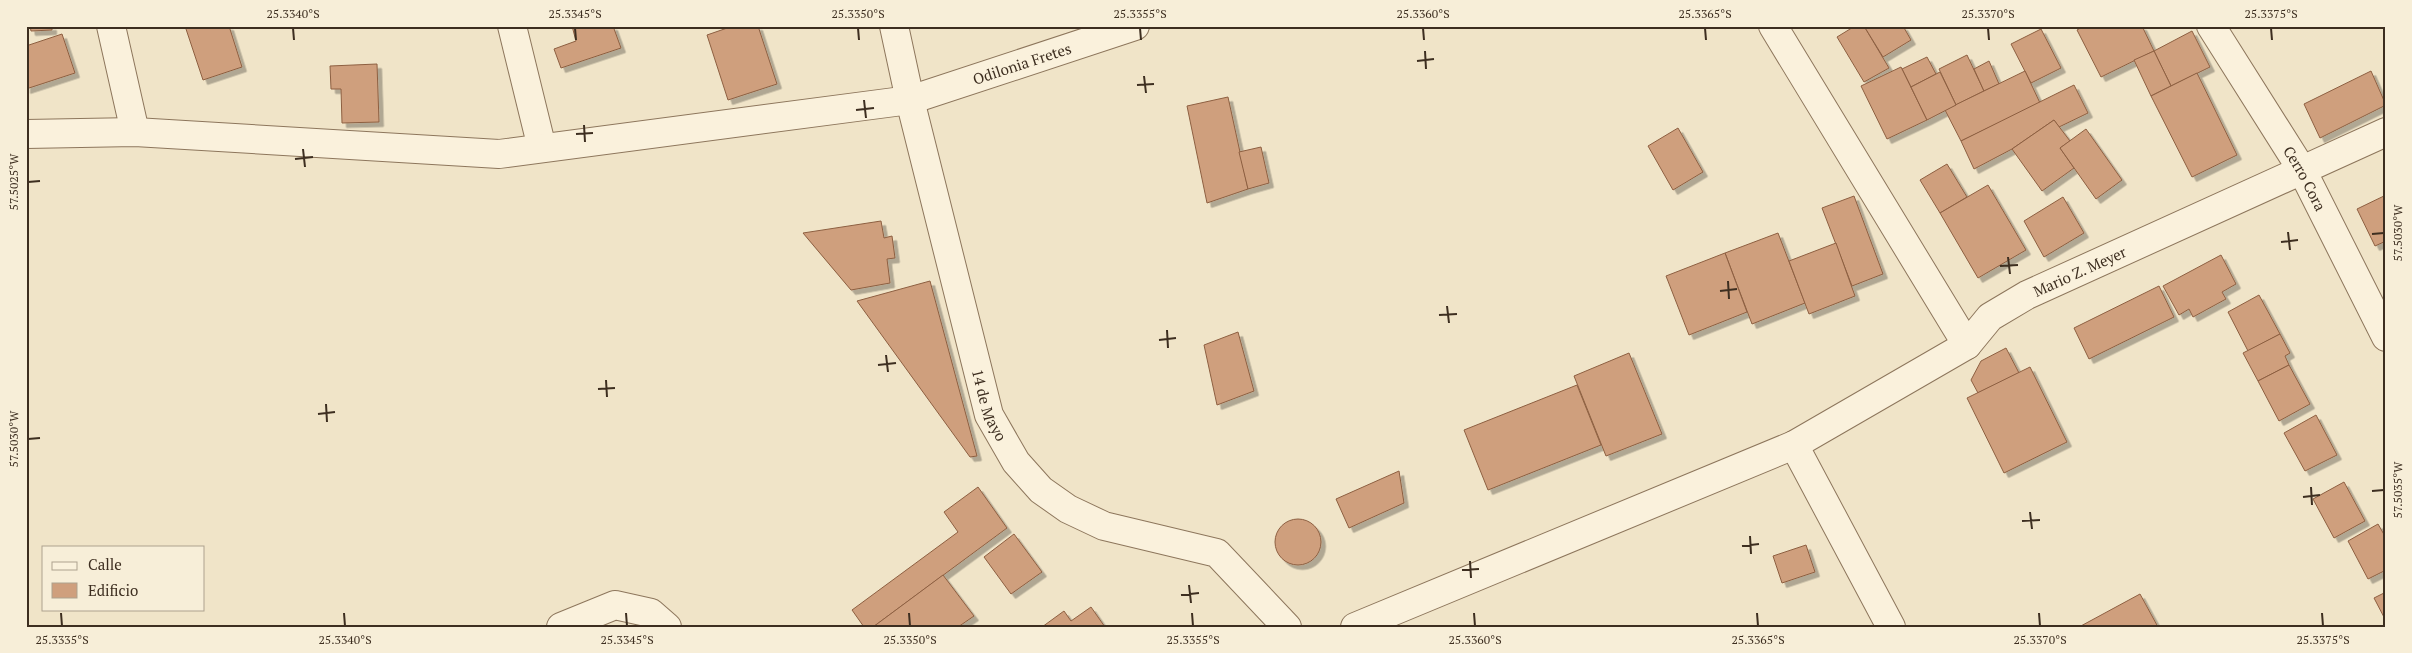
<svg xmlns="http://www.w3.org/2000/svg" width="2412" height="653" viewBox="0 0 2412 653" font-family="'PT Serif',serif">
<defs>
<filter id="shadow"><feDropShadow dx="4.5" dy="4.5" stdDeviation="0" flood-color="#0004"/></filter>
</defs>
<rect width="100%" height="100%" fill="#f0e4c8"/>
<g fill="#cf9f7d" stroke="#8d5f41" filter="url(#shadow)">
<path d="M30,26H52V30L31,31Z"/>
<path d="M185,26H229L242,67L203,80Z"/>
<path d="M572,26H613L621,48L561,68L554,49L576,41Z"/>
<path d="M733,26H758L777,84L728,100L707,35Z"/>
<path d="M1855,26H1864L1889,68L1864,82L1837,37Z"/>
<path d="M1864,26H1903L1911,40L1883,57Z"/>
<path d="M2084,26H2142L2154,51L2101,77L2077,30Z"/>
<path d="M2041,29L2061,68L2031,83L2011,44Z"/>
<path d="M2192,31L2210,67L2171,86L2154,51Z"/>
<path d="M62,34L75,73L26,89V46Z"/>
<path d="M2154,51L2171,86L2151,96L2134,60Z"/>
<path d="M1967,55L1984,91L1956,105L1939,69Z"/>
<path d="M1927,57L1936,74L1911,87L1902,69Z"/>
<path d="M1989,61L1999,84L1984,91L1974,69Z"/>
<path d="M377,64L379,122L342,123L341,89H331L330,66Z"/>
<path d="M1901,67L1927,120L1887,139L1861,86Z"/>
<path d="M2025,71L2040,103L1961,141L1945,110Z"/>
<path d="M2371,71L2386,105L2320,138L2304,104Z"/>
<path d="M1940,72L1956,105L1927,120L1911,87Z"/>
<path d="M2197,73L2237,155L2192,177L2151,96Z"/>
<path d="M2074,85L2088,113L2059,127L2054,120L2012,149L1974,169L1961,141Z"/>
<path d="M1228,97L1248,189L1207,203L1187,106Z"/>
<path d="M2054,120L2070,141L2060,148L2074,168L2042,191L2012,149Z"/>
<path d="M1678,128L1703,172L1673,190L1648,146Z"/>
<path d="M2086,129L2122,180L2096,199L2060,148Z"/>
<path d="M1261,147L1269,183L1248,189L1239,152Z"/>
<path d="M1947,164L1967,197L1940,213L1920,180Z"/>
<path d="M1988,185L2026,250L1978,278L1940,213Z"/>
<path d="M2386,195V241L2375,246L2357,209Z"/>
<path d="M1854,196L1883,274L1852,286L1822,208Z"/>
<path d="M2063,197L2084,233L2044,257L2024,221Z"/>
<path d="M881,221L884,238L892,236L895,258L887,259L890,283L851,290L803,233Z"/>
<path d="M1778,233L1805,303L1752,324L1725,253Z"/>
<path d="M1836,243L1855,296L1809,314L1789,261Z"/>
<path d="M1725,253L1747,312L1689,335L1666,276Z"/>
<path d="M2221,255L2236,284L2222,292L2226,299L2193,317L2189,309L2179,315L2163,286Z"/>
<path d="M930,281L977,456L970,457L857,301Z"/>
<path d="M2159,286L2174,317L2089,359L2074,328Z"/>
<path d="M2259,295L2280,334L2248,351L2228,312Z"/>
<path d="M1238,332L1254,391L1217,405L1204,345Z"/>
<path d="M2280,334L2290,353L2285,356L2289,365L2258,381L2243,353Z"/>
<path d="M2006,348L2019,373L1978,393L1971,380L1981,361Z"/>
<path d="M1629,353L1662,434L1606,456L1574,376Z"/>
<path d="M2289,365L2310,404L2279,421L2258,381Z"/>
<path d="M2030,367L2067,442L2004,473L1967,398Z"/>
<path d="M1577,385L1601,445L1488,490L1464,430Z"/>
<path d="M2316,415L2337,455L2305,471L2284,433Z"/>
<path d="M1399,471L1404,503L1349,528L1336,499Z"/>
<path d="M2344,482L2365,521L2334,538L2313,499Z"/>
<path d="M978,487L1007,528L873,627H864L852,610L958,532L944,512Z"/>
<circle cx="1298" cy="542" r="23"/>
<path d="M2378,524L2386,538V570L2368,579L2348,541Z"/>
<path d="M1014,534L1042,572L1011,594L984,557Z"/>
<path d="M1806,545L1815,572L1782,583L1773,556Z"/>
<path d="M943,575L974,616L958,627H873Z"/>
<path d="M2386,592V621L2374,598Z"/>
<path d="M2140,594L2158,627H2079Z"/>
<path d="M1091,607L1105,627H1042L1064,611L1071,621Z"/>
</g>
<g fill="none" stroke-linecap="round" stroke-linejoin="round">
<defs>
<g id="minor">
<path d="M111,26L135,132"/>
<path d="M512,26L542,148"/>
<path id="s1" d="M894,26L910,100L989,415L1016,462L1041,490L1068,509L1104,526L1217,553L1287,627"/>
<path d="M1773,26L1967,345"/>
<path id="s2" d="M2211,26L2302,170L2386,337"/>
<path id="s3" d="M26,134L135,132L499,154L910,100L1135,26"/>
<path d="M1794,445L1891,627"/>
<path d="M561,627L615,605L651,613L667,627"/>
<path id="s4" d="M1355,627L1794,445L1967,345L1990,317L2027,295L2386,132"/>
</g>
</defs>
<use href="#minor" stroke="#8d765c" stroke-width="30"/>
<use href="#minor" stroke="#faf1dc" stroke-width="28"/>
</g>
<path fill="none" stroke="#3d2e20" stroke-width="2" d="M293,28L294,40M575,28L576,40M858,28L859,40M1140,28L1141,40M1423,28L1424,40M1705,28L1706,40M1988,28L1989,40M2271,28L2272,40M1425,51L1426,69M1417,61L1434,59M1144,76L1146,93M1137,85L1154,84M864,100L866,118M856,110L874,108M584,125L585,142M576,134L593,133M303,149L305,167M295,159L313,157M28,182L40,181M2288,232L2290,250M2372,234L2384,233M2281,242L2298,240M2008,257L2010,274M2000,266L2018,265M1728,281L1729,299M1720,291L1737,289M1447,306L1449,323M1439,315L1457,314M1167,330L1168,348M1159,340L1176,338M886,355L888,372M878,365L896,363M606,380L607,397M598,389L615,388M326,404L327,422M318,414L335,412M28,439L40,438M2311,487L2312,505M2372,491L2384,490M2303,497L2320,495M2030,512L2032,529M2022,521L2040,520M1750,536L1751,554M1742,546L1759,544M1470,561L1471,578M1462,570L1479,569M1189,585L1191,603M1181,595L1199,593M61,613L62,626M344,613L345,626M626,613L627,626M909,613L910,626M1192,613L1193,626M1474,613L1475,626M1757,613L1758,626M2039,613L2040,626M2322,613L2323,626"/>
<g text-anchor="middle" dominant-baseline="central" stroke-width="4" stroke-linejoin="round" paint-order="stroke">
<g font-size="15" fill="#3d2e20" stroke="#f7eed8">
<text stroke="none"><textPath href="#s3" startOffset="1006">Odilonia Fretes</textPath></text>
<text stroke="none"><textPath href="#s2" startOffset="179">Cerro Cora</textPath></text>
<text stroke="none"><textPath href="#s4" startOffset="812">Mario Z. Meyer</textPath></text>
<text stroke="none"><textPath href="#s1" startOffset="391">14 de Mayo</textPath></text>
</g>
</g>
<rect width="2412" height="653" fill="none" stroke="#f7eed8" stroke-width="55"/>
<rect x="42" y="546" width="162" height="65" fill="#f7eed8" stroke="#ada18e"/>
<rect x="52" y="562" width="25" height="8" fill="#faf1dc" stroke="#ada18e"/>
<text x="88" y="570" font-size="15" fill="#3d2e20">Calle</text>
<rect x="52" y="583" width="25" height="15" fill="#cf9f7d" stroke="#ada18e"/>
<text x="88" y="596" font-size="15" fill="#3d2e20">Edificio</text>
<rect x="28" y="28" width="2356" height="598" fill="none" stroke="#3d2e20" stroke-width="2"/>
<g font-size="12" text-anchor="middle" fill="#3d2e20">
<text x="293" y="18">25.3340°S</text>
<text x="575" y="18">25.3345°S</text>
<text x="858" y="18">25.3350°S</text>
<text x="1140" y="18">25.3355°S</text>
<text x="1423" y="18">25.3360°S</text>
<text x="1705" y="18">25.3365°S</text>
<text x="1988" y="18">25.3370°S</text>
<text x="2271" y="18">25.3375°S</text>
<text transform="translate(14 182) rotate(-90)" y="4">57.5025°W</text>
<text transform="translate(2398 233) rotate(-90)" y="4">57.5030°W</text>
<text transform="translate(14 439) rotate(-90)" y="4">57.5030°W</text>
<text transform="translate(2398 490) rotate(-90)" y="4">57.5035°W</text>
<text x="62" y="644">25.3335°S</text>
<text x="345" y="644">25.3340°S</text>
<text x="627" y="644">25.3345°S</text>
<text x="910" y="644">25.3350°S</text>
<text x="1193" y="644">25.3355°S</text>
<text x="1475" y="644">25.3360°S</text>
<text x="1758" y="644">25.3365°S</text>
<text x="2040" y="644">25.3370°S</text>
<text x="2323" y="644">25.3375°S</text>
</g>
</svg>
